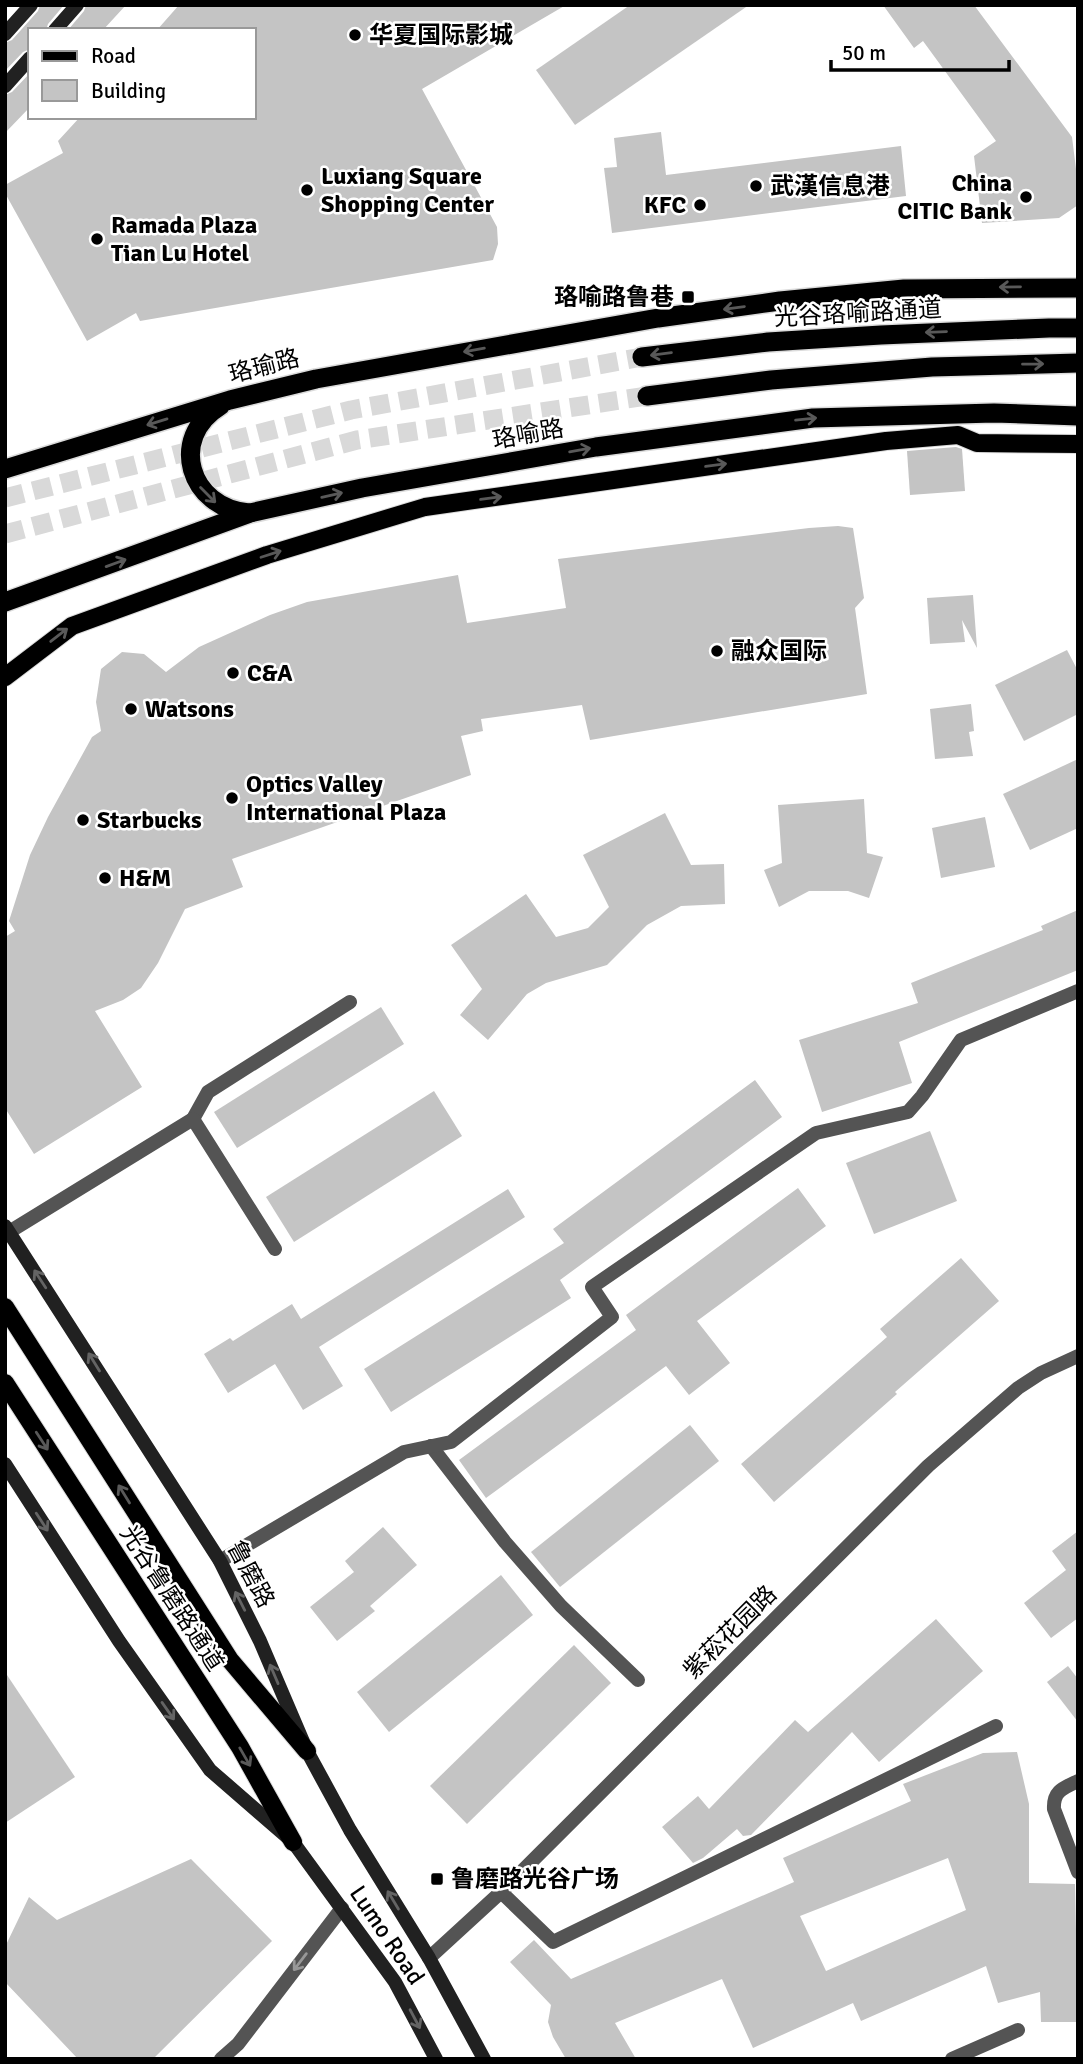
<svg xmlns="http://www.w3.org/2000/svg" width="1083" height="2064" viewBox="0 0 1083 2064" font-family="Signika,'Noto Sans SC',sans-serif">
<rect width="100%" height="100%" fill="#fff"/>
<g fill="#c4c4c4" fill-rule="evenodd">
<path d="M40,5H64L48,24L46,30H30V49L23,52L5,71V43L12,40L38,11Z"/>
<path d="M86,5H126L103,30H68L84,11Z"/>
<path d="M179,5H566L422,89L497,227L498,244L493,260L140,321L136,313L87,341L5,193V185L63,153L58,141L80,117H254V30H157Z"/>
<path d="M630,5H749L575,125L536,70Z"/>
<path d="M883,5H974L1072,137L1078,185V205L1059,218L982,223L974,156L996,141L923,41L914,48Z"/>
<path d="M30,73V107L5,133V95L12,92Z"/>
<path d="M661,132L666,175L901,146L906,196L612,233L604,168L617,167L614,138Z"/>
<path d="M956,447L962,449L965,491L910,495L907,451Z"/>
<path d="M838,526L853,528L864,598L855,608L867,694L590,740L582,705L481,719L483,731L461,736L471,775L232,859L243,887L185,909L158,963L141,988L123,1000L95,1011L142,1087L34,1154L5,1108V937L15,931L9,921L30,855L48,817L92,737L101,731L96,702L101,669L122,652L144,654L166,672L199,647L270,615L307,602L458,575L467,623L566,608L558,559L809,528Z"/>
<path d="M973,595L977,648L962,620L965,642L930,644L927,598Z"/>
<path d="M1067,650L1078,671V714L1024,741L995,685Z"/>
<path d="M971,704L974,731L969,732L973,756L935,759L930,709Z"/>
<path d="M1078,759V828L1030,850L1003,794Z"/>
<path d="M864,799L867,853L883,857L869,898L848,891H809L779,907L764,870L782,863L778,805Z"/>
<path d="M665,813L691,865L724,864L725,904L681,906L647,925L607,965L546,983L527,994L488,1040L460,1015L482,989L451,945L526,894L556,937L588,928L609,907L583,855Z"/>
<path d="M985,817L995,867L941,878L932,828Z"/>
<path d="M1078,910V970L899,1042L912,1083L822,1112L799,1040L918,1003L911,983L1043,930L1041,926Z"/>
<path d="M381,1007L404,1044L237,1148L214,1112Z"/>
<path d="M755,1080L782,1117L560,1280L571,1298L391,1412L364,1369L564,1243L553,1229Z"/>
<path d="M434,1091L462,1136L294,1242L266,1197Z"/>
<path d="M930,1131L957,1201L874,1234L846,1163Z"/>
<path d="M798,1188L826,1226L697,1321L730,1363L689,1395L666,1366L486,1498L459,1460L636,1330L626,1315Z"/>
<path d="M508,1189L525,1217L319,1347L343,1386L303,1410L275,1364L228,1393L204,1354L230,1338L233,1341L292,1304L301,1319Z"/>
<path d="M961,1258L999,1301L895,1392L897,1394L774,1502L741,1464L887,1337L880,1329Z"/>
<path d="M690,1425L719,1461L560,1587L531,1552Z"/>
<path d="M383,1527L417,1565L370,1606L375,1611L337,1641L310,1607L354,1572L345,1561Z"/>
<path d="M1078,1531V1618L1051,1638L1024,1603L1066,1570L1052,1551Z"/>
<path d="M501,1575L533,1615L389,1732L357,1692Z"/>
<path d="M936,1619L983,1671L879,1762L852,1732L751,1835L743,1836L737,1829L703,1858L693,1863L662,1827L698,1796L709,1809L795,1720L808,1732Z"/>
<path d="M574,1645L611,1683L467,1824L430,1786Z"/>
<path d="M1068,1666L1078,1679V1722L1047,1682Z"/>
<path d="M5,1672L75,1777L5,1823Z"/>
<path d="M1017,1752L1029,1804V1883L1075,1884L1078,2022H1041L1040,1992L998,2003L986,1966L861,2021L853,2003L753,2048L722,1979L615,2023L636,2059H566L553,2037L548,2022L551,2005L510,1962L534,1940L571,1979L794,1882L783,1858L911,1801L903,1784L983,1753ZM948,1858L966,1910L826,1971L800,1916Z"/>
<path d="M191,1859L272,1941L153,2059H78L5,1982V1947L29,1897L57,1920Z"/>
</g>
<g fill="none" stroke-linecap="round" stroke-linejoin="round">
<g stroke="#d9d9d9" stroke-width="19" stroke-dasharray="19 10" stroke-linecap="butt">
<path d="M5,498L351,410L642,357"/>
<path d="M5,534L357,440L647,396"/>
</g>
<defs>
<g id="primary">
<path d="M5,677L72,626L267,555L425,507L886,441L958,435L977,443L1078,444"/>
<path d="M5,1307L230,1660L307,1751"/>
<path d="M5,1383L240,1747L293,1842"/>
</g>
<g id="trunk">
<path d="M642,357L768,342L881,335L1049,328H1078"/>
<path d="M647,396L771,380L932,367L1078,363"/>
<path d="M220,406C168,438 189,508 249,513"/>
<path d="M5,469L230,400L316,379L658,318L780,301L904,289L1078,288"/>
<path d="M5,602L250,513L362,488L596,447L813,418L994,413L1078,416"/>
</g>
</defs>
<use href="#primary" stroke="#dbdbdb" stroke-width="20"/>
<use href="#trunk" stroke="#dbdbdb" stroke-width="22"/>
<g stroke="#545454" stroke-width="14">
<path d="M193,1119L208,1092L350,1002"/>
<path d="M9,1232L193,1119L275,1249"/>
<path d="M431,1446L505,1542L561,1606L638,1680"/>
<path d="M220,1561L404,1452L451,1442L612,1317L592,1287L816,1133L908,1112L922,1096L961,1040L1078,991"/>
<path d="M1078,1781C1063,1788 1053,1791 1054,1809L1078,1872"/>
<path d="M501,1892L553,1942L996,1726"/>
<path d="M221,2059L238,2044L342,1908"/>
<path d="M952,2059L1018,2030"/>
</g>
<path stroke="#545454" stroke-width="14" d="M429,1958L501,1892L928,1466L1018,1388L1041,1373L1078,1356"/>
<g stroke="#212121" stroke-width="14">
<path d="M55,30L77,5"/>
<path d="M5,34L31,5"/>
<path d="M5,86L30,58"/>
<path d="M5,1226L220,1561L260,1641L307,1751L350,1830L429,1958L484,2059"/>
<path d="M5,1464L119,1641L210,1770L293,1842L395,1982L436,2059"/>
</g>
<use href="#primary" stroke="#000" stroke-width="18"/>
<use href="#trunk" stroke="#000" stroke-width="19"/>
</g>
<defs><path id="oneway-shaft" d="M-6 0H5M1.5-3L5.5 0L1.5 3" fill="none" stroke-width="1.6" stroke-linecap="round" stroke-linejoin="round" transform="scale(1.75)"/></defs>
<g stroke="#595959">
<use href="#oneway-shaft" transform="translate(1010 287) rotate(179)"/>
<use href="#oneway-shaft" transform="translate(734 308) rotate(172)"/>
<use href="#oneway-shaft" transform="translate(936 332) rotate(178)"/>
<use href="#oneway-shaft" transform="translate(474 350) rotate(170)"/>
<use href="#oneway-shaft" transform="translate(661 354) rotate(173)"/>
<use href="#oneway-shaft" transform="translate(1033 364) rotate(-1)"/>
<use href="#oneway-shaft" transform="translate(806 419) rotate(-6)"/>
<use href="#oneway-shaft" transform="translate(157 422) rotate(163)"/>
<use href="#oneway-shaft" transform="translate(580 450) rotate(-10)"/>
<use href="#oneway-shaft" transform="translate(716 465) rotate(-8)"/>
<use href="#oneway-shaft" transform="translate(208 495) rotate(45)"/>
<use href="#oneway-shaft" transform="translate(332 495) rotate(-13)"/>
<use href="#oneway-shaft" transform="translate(491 498) rotate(-8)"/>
<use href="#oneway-shaft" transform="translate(271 554) rotate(-18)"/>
<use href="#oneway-shaft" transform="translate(116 563) rotate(-20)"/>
<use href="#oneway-shaft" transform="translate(59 635) rotate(-38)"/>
<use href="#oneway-shaft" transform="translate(42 1441) rotate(57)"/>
<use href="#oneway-shaft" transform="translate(124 1494) rotate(-122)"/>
<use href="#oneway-shaft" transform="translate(245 1757) rotate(60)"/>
</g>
<g stroke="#646464">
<use href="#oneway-shaft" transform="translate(40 1279) rotate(-123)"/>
<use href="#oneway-shaft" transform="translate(94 1362) rotate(-122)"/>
<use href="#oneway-shaft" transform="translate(42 1522) rotate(57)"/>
<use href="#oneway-shaft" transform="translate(240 1601) rotate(-117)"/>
<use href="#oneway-shaft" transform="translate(274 1674) rotate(-113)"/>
<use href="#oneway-shaft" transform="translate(168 1711) rotate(55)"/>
<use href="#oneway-shaft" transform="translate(393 1900) rotate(-121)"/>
<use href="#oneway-shaft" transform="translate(415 2019) rotate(62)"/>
</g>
<use stroke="#989898" href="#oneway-shaft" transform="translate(300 1962) rotate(127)"/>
<g fill="#000" stroke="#fff" stroke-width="2.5">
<circle cx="355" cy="35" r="7"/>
<circle cx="756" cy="186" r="7"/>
<circle cx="307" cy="190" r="7"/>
<circle cx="1026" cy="197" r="7"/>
<circle cx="700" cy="205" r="7"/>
<circle cx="97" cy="239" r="7"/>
<rect x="681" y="290" width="14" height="14" rx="3.5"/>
<circle cx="717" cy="651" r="7"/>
<circle cx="233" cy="673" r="7"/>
<circle cx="131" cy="709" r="7"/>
<circle cx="232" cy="798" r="7"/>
<circle cx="83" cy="820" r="7"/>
<circle cx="105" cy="878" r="7"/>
<rect x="430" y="1872" width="14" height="14" rx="3.5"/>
</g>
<g text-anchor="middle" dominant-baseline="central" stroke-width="5" stroke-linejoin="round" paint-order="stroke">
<g font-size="24" font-weight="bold" fill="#000" stroke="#fff" text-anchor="start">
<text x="369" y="35">华夏国际影城</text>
<text x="321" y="176">Luxiang Square<tspan x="321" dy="28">Shopping Center</tspan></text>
<text x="1012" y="183" text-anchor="end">China<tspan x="1012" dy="28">CITIC Bank</tspan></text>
<text x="770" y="186">武漢信息港</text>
<text x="686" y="205" text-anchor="end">KFC</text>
<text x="111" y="225">Ramada Plaza<tspan x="111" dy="28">Tian Lu Hotel</tspan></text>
<text x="674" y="297" text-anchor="end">珞喻路鲁巷</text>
<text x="731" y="651">融众国际</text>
<text x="247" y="673">C&amp;A</text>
<text x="145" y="709">Watsons</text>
<text x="246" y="784">Optics Valley<tspan x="246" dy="28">International Plaza</tspan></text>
<text x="97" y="820">Starbucks</text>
<text x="119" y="878">H&amp;M</text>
<text x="451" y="1879">鲁磨路光谷广场</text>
</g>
<g font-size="24" fill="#000" stroke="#fff">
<text transform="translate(858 313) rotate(-3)">光谷珞喻路通道</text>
<text transform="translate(264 366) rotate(-14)">珞瑜路</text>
<text transform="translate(528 434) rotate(-10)">珞喻路</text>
<text transform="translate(251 1574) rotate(62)">鲁磨路</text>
<text transform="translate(172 1598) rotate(57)">光谷鲁磨路通道</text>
<text transform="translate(730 1632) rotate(-45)">紫菘花园路</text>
<text transform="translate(387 1935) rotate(56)">Lumo Road</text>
</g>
</g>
<rect width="1083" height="2064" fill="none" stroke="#000000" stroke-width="14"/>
<rect x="28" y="28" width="228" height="91" fill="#ffffff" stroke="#999999" stroke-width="2"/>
<rect x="42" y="51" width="35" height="10" fill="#000000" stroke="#999999" stroke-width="2"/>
<text x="91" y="63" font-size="21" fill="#000000">Road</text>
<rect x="42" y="80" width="35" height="21" fill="#c4c4c4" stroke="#999999" stroke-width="2"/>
<text x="91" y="98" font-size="21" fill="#000000">Building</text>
<path d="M831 60v10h178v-10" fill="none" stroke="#000000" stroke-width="3.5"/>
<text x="842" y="60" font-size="21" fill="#000000" stroke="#ffffff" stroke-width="5" paint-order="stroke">50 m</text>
</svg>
